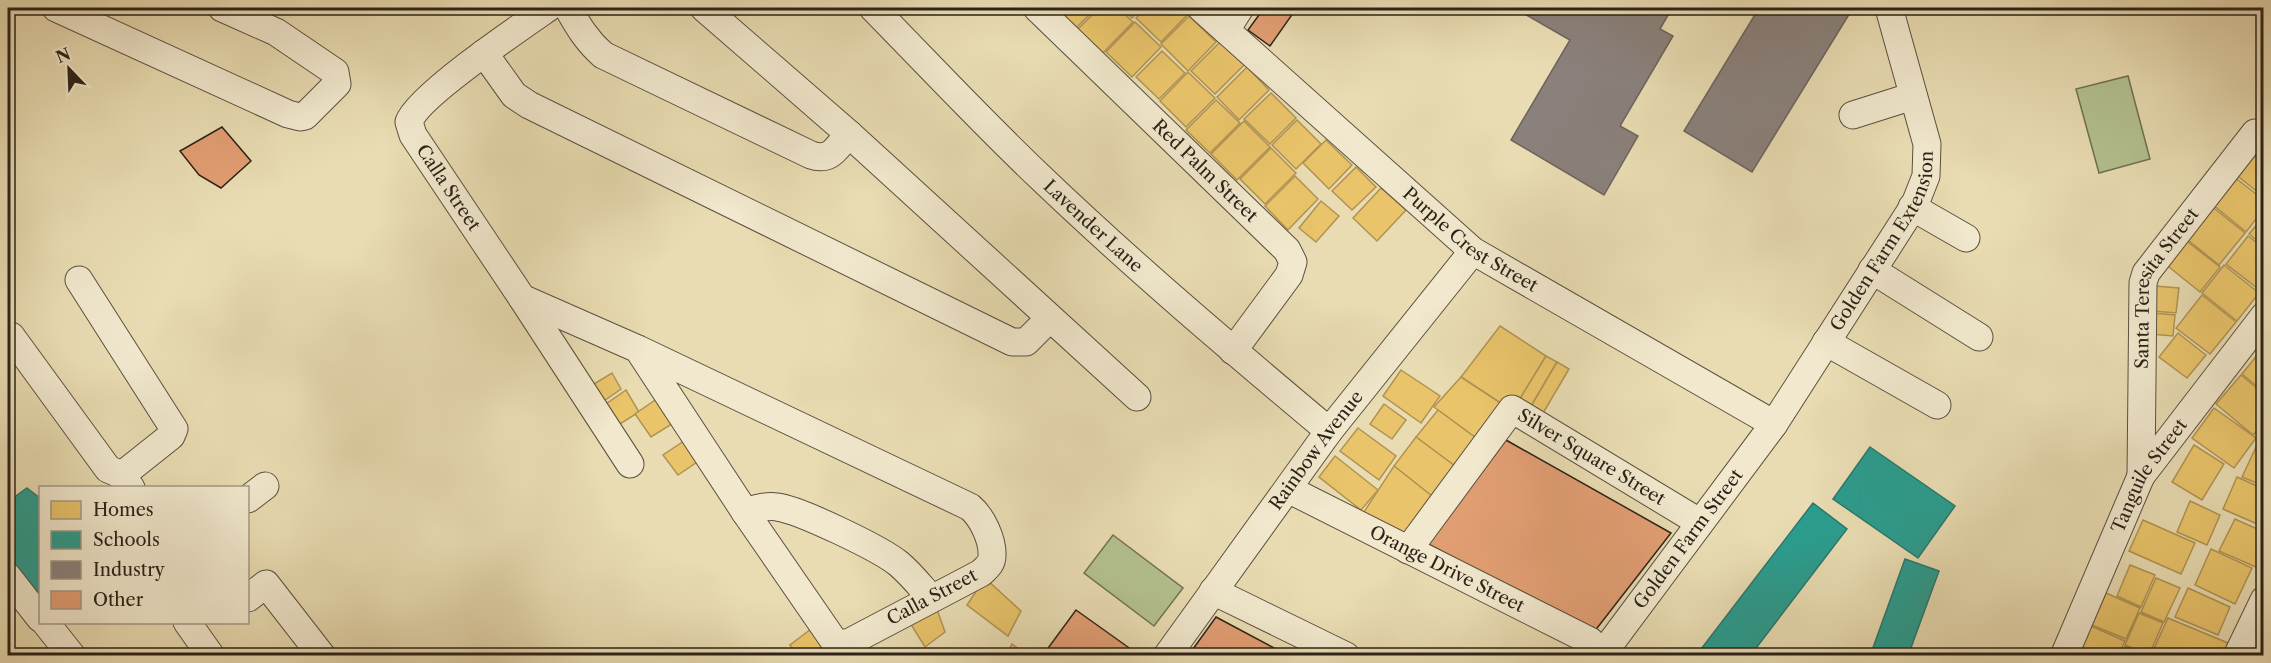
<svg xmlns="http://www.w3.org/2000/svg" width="2271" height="663" viewBox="0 0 2271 663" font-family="'Libre Caslon Text',serif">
<rect width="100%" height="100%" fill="#e9dcb2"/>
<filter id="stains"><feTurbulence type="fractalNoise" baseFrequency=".00333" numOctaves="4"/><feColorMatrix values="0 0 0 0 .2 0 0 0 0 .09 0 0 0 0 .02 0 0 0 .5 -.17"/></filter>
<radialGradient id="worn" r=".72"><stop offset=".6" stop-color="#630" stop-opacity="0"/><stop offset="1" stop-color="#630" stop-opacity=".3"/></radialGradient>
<g fill="#b3c18f" stroke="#6f7254" stroke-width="1.5">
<path d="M2128,76L2150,159L2099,173L2076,89Z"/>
<path d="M1113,535L1183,588L1154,626L1084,573Z"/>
</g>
<g fill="#e9c46a" stroke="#b09352" stroke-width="1.5">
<path d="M1055,8H1096L1076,28Z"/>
<path d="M1099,8H1118L1133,22L1101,55L1076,31Z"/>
<path d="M1121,8H1142L1132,18Z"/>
<path d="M1146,8H1187L1191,11L1161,42L1136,18Z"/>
<path d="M1189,16L1216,42L1188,71L1161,44Z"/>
<path d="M1135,22L1161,47L1132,77L1106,52Z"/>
<path d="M1220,42L1244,65L1215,94L1191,71Z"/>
<path d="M1162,51L1185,73L1159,99L1136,77Z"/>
<path d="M1247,67L1269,90L1239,120L1217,97Z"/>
<path d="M1188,72L1215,98L1186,127L1160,101Z"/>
<path d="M1271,93L1296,118L1270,144L1244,119Z"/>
<path d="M1216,100L1240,123L1210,153L1186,130Z"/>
<path d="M1297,120L1321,144L1296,169L1272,145Z"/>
<path d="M1244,121L1270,147L1237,180L1211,154Z"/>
<path d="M1326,140L1352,165L1329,189L1303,163Z"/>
<path d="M1271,148L1296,173L1265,204L1240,179Z"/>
<path d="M2256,148L2264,154V197L2235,174Z"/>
<path d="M1356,167L1376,187L1352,210L1332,191Z"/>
<path d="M2229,173L2264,200V209L2246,232L2207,200Z"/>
<path d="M1295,176L1318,199L1288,230L1265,206Z"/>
<path d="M1381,188L1406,210L1377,241L1353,218Z"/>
<path d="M1321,201L1339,216L1316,242L1299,228Z"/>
<path d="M2210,205L2245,233L2219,265L2184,237Z"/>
<path d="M2264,216V246L2249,234Z"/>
<path d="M2248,236L2264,248V288L2261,291L2226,264Z"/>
<path d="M2184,239L2220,267L2200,292L2164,263Z"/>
<path d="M2224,265L2259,293L2237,321L2202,293Z"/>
<path d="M2155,286L2179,288L2176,313L2153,311Z"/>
<path d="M2202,295L2236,322L2210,354L2176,328Z"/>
<path d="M2153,313L2175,315L2173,336L2151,334Z"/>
<path d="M1500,326L1546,356L1518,402L1505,406L1461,377Z"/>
<path d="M2178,333L2206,355L2187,378L2159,357Z"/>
<path d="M2262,349L2264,351V392L2242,374Z"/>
<path d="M1546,356L1557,362L1530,408L1518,402Z"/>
<path d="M1557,362L1569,369L1542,415L1530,408Z"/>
<path d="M1401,370L1440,396L1421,423L1383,396Z"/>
<path d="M612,373L621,389L601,403L589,387Z"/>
<path d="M2241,375L2264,394V423L2253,435L2216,404Z"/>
<path d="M1461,377L1505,406L1480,441L1434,407Z"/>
<path d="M626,390L639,412L620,424L606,404Z"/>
<path d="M661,396L675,422L651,437L635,414Z"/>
<path d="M1384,404L1406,420L1392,439L1370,424Z"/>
<path d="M2214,408L2256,438L2234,468L2192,438Z"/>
<path d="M1438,410L1480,441L1459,469L1416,437Z"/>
<path d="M1358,428L1396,456L1379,480L1340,451Z"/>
<path d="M1416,437L1459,469L1437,500L1394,466Z"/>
<path d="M687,439L700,460L678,475L663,455Z"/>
<path d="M2258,443L2264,445V486L2242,477Z"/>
<path d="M2194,445L2224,464L2202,500L2172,482Z"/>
<path d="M1335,456L1378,490L1361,510L1319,477Z"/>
<path d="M1394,466L1437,500L1408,536L1362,515Z"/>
<path d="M2237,477L2264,489V527L2223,509Z"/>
<path d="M2190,501L2220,515L2207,545L2177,532Z"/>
<path d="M2235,519L2264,532V556L2258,568L2219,551Z"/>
<path d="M2143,520L2195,543L2181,574L2129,551Z"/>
<path d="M2211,549L2252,568L2235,604L2195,585Z"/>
<path d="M2130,565L2155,575L2141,607L2117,596Z"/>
<path d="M985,578L1021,611L1008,636L967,605Z"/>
<path d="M2156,578L2180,588L2164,622L2141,612Z"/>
<path d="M2188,588L2230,607L2218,635L2175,617Z"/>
<path d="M2106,593L2140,608L2126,639L2092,625Z"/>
<path d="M934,601L945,632L925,647L907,618Z"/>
<path d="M2139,613L2163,623L2149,655L2125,645Z"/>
<path d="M2168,618L2228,643L2223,656L2151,655Z"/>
<path d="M2091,626L2125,641L2118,656H2078Z"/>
<path d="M811,629L861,646L867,656H797L790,645Z"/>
<path d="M1012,644L1028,656H1006Z"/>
<path d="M2125,646L2146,656H2121Z"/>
</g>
<g fill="#2a9d8f" stroke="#2a786c" stroke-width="1.5">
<path d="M1870,447L1955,506L1918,558L1833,499Z"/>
<path d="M27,488L40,498V592L35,597L8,562V502Z"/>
<path d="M1813,503L1847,529L1750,656H1710L1701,649Z"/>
<path d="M1905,559L1939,571L1908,656H1870Z"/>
</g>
<g fill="#8a817c" stroke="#6e645e" stroke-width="1.5">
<path d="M1514,8H1667L1671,10L1660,29L1673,36L1620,126L1638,136L1604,195L1511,140L1570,40Z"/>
<path d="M1759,8H1853L1752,172L1684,131Z"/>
</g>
<g fill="#e29e73" stroke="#2b2219" stroke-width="1.5">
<path d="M1264,8L1296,9L1270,46L1248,30Z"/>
<path d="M222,127L251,161L221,188L199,175L180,151Z"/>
<path d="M1506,440L1671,533L1594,632L1428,544Z"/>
<path d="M1076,610L1139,655L1051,656L1046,651Z"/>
<path d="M1216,617L1289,656H1188Z"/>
</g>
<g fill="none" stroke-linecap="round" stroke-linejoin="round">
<defs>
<g id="minor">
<path d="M56,8L288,114L300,117L305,116L337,84L335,72L276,32L222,8"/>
<path id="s1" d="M548,8C522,26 417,97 409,122L413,135L522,298L638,349L970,507C982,517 993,540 992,556C992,564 986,568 981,573L848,643H839L834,641L745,512L638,349"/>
<path d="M568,8C578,26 587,41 603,55L811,155C831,162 836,148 849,134"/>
<path d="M704,8L849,134L1137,397"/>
<path id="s2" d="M873,8C928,64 982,122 1039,176C1132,265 1230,348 1329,431"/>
<path id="s3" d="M1037,8L1287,250L1293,262L1289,275L1233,351"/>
<path id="s4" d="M1201,8L1473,251L1774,424"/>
<path d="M1226,30L1240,8"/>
<path d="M484,53L514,95L529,105L1012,342H1026L1049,319"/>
<path d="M1853,115L1913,96"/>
<path d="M1912,207L1966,238"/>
<path d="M1872,270L1979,337"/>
<path d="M79,280L174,429L171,436L122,475"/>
<path d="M522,298L630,464"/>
<path d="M11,336L108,469L122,475L131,488"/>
<path d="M1826,342L1937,405"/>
<path id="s5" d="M2141,476L2143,283L2146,273L2255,133L2264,138"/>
<path id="s6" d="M1288,489L1590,641L1604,656"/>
<path d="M248,499L265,486"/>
<path d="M745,512C755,509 766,505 777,507C800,510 881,549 899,564C911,574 921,587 931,598"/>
<path id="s7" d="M1408,550L1512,409L1699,522"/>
<path d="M8,577L40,618"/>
<path d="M1213,591L1346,656"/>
<path d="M248,598L266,584L322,656"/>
<path d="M45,622L72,656"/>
<path d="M187,622L211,656"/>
<path id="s8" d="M1167,656L1329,431L1473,251"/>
<path id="s9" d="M1601,656L1774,424L1915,204L1926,176L1927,144L1889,8"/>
<path id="s10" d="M2064,656L2141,476L2264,316"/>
<path d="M2237,656L2264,600"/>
</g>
</defs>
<use href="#minor" stroke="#5a503f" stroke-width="29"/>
<use href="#minor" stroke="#f1e8cd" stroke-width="27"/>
</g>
<g text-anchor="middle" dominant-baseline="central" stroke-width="6" stroke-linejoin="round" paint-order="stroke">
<g font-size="18" fill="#2b2219" stroke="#f1e8cd">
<text stroke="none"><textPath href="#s3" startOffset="234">Red Palm Street</textPath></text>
<text stroke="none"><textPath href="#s1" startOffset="258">Calla Street</textPath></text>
<text stroke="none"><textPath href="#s2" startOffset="310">Lavender Lane</textPath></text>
<text stroke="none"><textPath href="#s4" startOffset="356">Purple Crest Street</textPath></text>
<text stroke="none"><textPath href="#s9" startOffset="504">Golden Farm Extension</textPath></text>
<text stroke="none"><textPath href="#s5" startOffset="195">Santa Teresita Street</textPath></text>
<text stroke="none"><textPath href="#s8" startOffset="254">Rainbow Avenue</textPath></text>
<text stroke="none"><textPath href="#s7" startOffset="268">Silver Square Street</textPath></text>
<text stroke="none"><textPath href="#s10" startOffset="200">Tanguile Street</textPath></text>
<text stroke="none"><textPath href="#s9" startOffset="146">Golden Farm Street</textPath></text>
<text stroke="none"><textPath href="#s6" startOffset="178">Orange Drive Street</textPath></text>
<text transform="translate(932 597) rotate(-28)">Calla Street</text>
</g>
</g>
<rect width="2271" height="663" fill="none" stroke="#e9dcb2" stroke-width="30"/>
<rect x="9" y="9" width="2253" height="645" fill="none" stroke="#2b2219" stroke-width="3"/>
<rect x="15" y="15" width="2241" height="633" fill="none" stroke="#2b2219" stroke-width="1.5"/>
<rect x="39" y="486" width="210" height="138" fill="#f1e8cd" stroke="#a29985" stroke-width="1.5"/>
<rect x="51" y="501" width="30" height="18" fill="#e9c46a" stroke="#a29985" stroke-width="1.5"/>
<text x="93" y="516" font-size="18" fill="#2b2219">Homes</text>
<rect x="51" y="531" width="30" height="18" fill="#2a9d8f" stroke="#a29985" stroke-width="1.5"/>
<text x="93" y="546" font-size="18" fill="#2b2219">Schools</text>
<rect x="51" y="561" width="30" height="18" fill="#8a817c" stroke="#a29985" stroke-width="1.5"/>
<text x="93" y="576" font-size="18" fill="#2b2219">Industry</text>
<rect x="51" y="591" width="30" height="18" fill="#e29e73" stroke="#a29985" stroke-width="1.5"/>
<text x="93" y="606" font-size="18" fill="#2b2219">Other</text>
<g transform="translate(69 69) rotate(337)" stroke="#f1e8cd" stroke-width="4.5" paint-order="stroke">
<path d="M0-4.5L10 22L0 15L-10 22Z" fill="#2b2219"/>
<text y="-9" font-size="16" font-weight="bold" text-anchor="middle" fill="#2b2219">N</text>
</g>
<rect width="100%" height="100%" filter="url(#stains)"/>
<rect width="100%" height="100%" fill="url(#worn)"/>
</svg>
